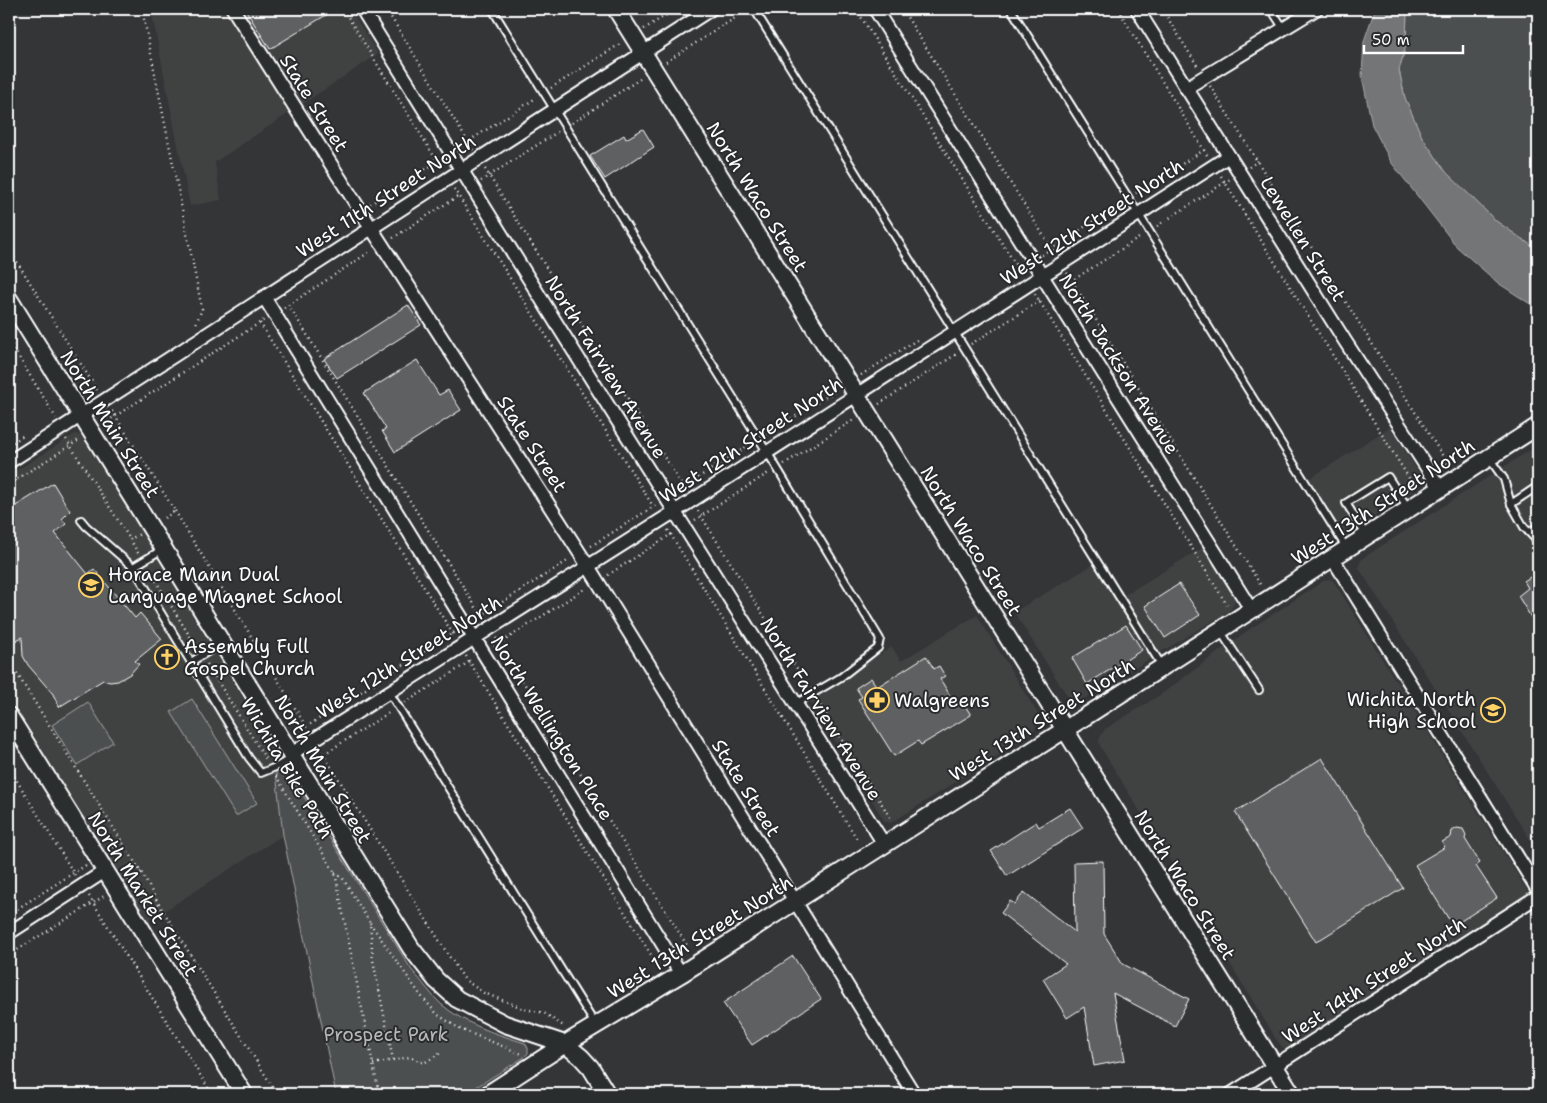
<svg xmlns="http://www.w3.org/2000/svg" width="1547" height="1103" viewBox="0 0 1547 1103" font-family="'Shantell Sans',sans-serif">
<rect width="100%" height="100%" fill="#333536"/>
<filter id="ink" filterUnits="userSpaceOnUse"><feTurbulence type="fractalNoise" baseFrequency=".02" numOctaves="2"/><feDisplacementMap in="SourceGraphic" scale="10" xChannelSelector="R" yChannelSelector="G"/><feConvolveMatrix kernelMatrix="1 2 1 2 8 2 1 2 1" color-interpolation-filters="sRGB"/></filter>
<g filter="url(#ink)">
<g fill="#404243">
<path d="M151,9H350L378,54L215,162L221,200L190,206Z"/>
<path d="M1390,427L1420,475V482L1417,488L1410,493L1343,535L1309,479Z"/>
<path d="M75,434L80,435L86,441L273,747L283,835L147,922L9,695V475Z"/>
<path d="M1538,445V852L1359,568L1360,562L1363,558Z"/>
<path d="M1205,546L1235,593L1234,604L1229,611L1082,700L1074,702L1068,697L1014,612L1101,560L1123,596Z"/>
<path d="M1331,579L1334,582L1528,892V896L1522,901L1288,1049L1283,1048L1278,1042L1221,949L1218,938L1100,746L1099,741L1101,735L1105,729L1160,695L1247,631L1325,580Z"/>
<path d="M977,615L1039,716L1038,724L1033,732L1024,739L891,823L885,822L809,699L892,647L901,661Z"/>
</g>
<g fill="#4c4f50" stroke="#a6a7a8">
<path d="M1407,9H1538V250L1496,221L1446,172L1422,137L1405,98L1399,70L1406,45Z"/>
<path d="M192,699L257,803L236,816L171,712Z"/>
<path d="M88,702L113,742L77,765L52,725Z"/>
<path d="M273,747L411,969C421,980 430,994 441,1004C464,1024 496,1034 525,1043L528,1048V1053L523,1058L465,1094H336L283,835Z"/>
</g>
<path fill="#737576" stroke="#abacad" d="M1375,9H1407L1406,45L1399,70L1405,98L1422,137L1446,172L1496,221L1538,250V309L1498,283L1457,247L1391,162L1372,125L1362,76L1364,41Z"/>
<g fill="#5f6162" stroke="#fff">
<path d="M245,9H336L270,49Z"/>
<path d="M643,129L654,147L605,179L590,156L624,135L626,139Z"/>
<path d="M408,305L421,325L337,378L324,359Z"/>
<path d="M417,360L439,395L448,390L461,410L395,452L382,431L386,429L364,393Z"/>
<path d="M53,483L70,511L62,519L66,524L55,533L88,574L94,569L135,618L140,613L162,639L135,661L139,664L130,674L118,681L110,682L103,680L59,707L53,694L28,665L23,656L22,637L15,641L9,631V510Z"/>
<path d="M1538,572V629L1518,596L1528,588L1524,581Z"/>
<path d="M1179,584L1200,615L1165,638L1145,606Z"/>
<path d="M1126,625L1142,650L1087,684L1072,658Z"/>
<path d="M926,656L934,669L939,666L945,676L940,679L956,705L962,701L971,715L921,745L918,741L894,756L858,699L862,697L856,688L871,678L877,687Z"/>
<path d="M1322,758L1403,888L1316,942L1235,812Z"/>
<path d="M1070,808L1083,828L1007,876L991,851L1036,822L1039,827Z"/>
<path d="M1457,828L1463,829L1466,835L1465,839L1480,863L1476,866L1497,898L1453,926L1415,865L1445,847L1442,842L1451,837L1452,831Z"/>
<path d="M1103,861L1104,934L1123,964L1189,999L1175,1026L1113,993L1125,1060L1094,1066L1084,1007L1067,1018L1043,979L1066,964L1001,913L1010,901L1015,904L1024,892L1075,932L1074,862Z"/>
<path d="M793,956L821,999L752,1045L723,1003Z"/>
</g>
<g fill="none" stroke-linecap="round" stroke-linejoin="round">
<defs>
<g id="service">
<path d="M492,9L777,468L880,639L878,648L841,677L795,704"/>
<path d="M754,9L1162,666"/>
<path d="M1011,9L1347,549"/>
<path d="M1271,9L1284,29"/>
<path d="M1489,458L1504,479L1511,504L1524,527L1538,542"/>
<path d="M1511,504L1538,486"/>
<path d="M81,520L86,526L133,567L163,549"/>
<path d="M1529,532L1538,527"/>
<path d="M1366,535L1346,503L1388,477L1408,508"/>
<path d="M133,567L249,758L261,773L278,766L291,758"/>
<path d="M1221,632L1259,690"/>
<path d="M191,662L222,643"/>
<path d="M389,692L595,1024"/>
</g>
<g id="minor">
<path d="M233,9L363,215L588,566L914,1094"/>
<path d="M362,9L563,334L884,844"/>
<path d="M875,9L1252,611"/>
<path d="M1137,9L1345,341L1440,488"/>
<path d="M1186,88L1316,9"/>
<path d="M264,297L681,974"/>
<path d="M9,462L711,9"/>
<path d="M1333,559L1538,890"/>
<path d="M291,754L674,512L1229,156"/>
<path d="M9,933L105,871"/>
<path d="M1231,1094L1538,896"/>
</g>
<g id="tertiary">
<path d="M616,9L1292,1094"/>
<path d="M9,299L411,948L436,980L457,999L505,1024L565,1044L581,1057L591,1068L607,1094"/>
<path d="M9,716L244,1094"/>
<path d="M488,1094L565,1044L681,974L1091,713L1538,426"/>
</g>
</defs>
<use href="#service" stroke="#fff" stroke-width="10"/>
<use href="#minor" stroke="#fff" stroke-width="16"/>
<use href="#tertiary" stroke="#fff" stroke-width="20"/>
<g stroke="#fff" stroke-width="2.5" stroke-dasharray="1 4" stroke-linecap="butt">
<path d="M142,9L202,309L195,326"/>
<path d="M343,9L442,169"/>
<path d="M386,9L473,150"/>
<path d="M856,9L1022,275"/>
<path d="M902,9L1055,254"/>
<path d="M1118,9L1207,155"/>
<path d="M1162,9L1198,67"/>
<path d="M644,29L676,9"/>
<path d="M666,62L746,11"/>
<path d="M1210,86L1449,466"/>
<path d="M551,88L620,44"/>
<path d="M572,123L643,77"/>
<path d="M461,146L536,98"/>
<path d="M1249,167L1258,161"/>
<path d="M485,169L683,487"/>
<path d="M1221,176L1414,486"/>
<path d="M481,181L559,131"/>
<path d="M454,189L653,506"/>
<path d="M1136,193L1204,150"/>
<path d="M370,204L437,162"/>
<path d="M1157,226L1230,179"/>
<path d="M393,238L458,196"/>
<path d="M9,249L97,390"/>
<path d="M1042,255L1121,203"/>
<path d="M1067,273L1260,584"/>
<path d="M1062,287L1142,236"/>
<path d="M1035,294L1227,605"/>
<path d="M284,308L371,251"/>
<path d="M291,309L482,617"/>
<path d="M260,323L453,634"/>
<path d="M9,341L56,418"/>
<path d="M971,344L1043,299"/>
<path d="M861,375L920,338"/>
<path d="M879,404L958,353"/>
<path d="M112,411L175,511L161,520"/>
<path d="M103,424L264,320"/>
<path d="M766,435L837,390"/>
<path d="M66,439L130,539"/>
<path d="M9,445L24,435"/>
<path d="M784,464L855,419"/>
<path d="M9,484L79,440"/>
<path d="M677,491L751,444"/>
<path d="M175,511L307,728"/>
<path d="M698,511L808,686"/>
<path d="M695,520L770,472"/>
<path d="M668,530L857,839"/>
<path d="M591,546L656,505"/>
<path d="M138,553L130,539L140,534"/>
<path d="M148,568L197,648"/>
<path d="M608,575L673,533"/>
<path d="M477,618L569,560"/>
<path d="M496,638L688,947"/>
<path d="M494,647L586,588"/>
<path d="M466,656L658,966"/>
<path d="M9,661L141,872L157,901L277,1094"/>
<path d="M207,664L267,761"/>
<path d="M818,702L890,817"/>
<path d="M405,703L472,660"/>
<path d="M306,727L455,632"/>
<path d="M320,749L447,953L465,980L484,993L525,1009L544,1013L565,1027"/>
<path d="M324,754L390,712"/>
<path d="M9,768L75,875"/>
<path d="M276,776L335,873L379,1094"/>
<path d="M109,850L122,842"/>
<path d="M335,873L342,877L370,923L373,960L393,1060"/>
<path d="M128,881L141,872"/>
<path d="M89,896L212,1094"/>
<path d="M9,914L86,865"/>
<path d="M370,923L421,996L438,1015L460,1029L522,1054"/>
<path d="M9,955L104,896"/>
<path d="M373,1064L410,1057L424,1063L442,1052"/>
</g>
<use href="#service" stroke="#2a2d2e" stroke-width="6"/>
<use href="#minor" stroke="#2a2d2e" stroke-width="12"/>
<use href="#tertiary" stroke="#2a2d2e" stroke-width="16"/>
</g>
</g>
<defs>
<symbol id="school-ring" viewBox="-11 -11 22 22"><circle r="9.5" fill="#2a2d2e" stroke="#ffd166" stroke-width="1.5"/><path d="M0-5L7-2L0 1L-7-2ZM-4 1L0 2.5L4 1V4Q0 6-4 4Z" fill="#ffd166"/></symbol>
<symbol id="church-ring" viewBox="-11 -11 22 22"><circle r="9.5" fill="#2a2d2e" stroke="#ffd166" stroke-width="1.5"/><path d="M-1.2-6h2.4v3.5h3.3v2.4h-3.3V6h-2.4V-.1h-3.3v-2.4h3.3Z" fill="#ffd166"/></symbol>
<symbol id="pharmacy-ring" viewBox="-11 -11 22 22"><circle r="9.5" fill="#2a2d2e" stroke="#ffd166" stroke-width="1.5"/><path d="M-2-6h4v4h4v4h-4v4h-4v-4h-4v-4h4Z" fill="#ffd166"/></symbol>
</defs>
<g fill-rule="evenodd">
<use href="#school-ring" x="77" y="571" width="28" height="28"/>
<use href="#church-ring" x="153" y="643" width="28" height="28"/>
<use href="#pharmacy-ring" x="863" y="686" width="28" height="28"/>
<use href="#school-ring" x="1479" y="696" width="28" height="28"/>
</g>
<g text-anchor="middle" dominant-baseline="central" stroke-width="4" stroke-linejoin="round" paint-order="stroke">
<g font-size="19" fill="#fff" stroke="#2a2d2e">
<text transform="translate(314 103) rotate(58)">State Street</text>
<text transform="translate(386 196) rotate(-33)">West 11th Street North</text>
<text transform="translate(757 197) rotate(58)">North Waco Street</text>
<text transform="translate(1092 222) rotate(-33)">West 12th Street North</text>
<text transform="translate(1303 239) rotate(58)">Lewellen Street</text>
<text transform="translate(1119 364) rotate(58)">North Jackson Avenue</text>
<text transform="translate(606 367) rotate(58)">North Fairview Avenue</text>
<text transform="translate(110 424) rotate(58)">North Main Street</text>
<text transform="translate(751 440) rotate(-33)">West 12th Street North</text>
<text transform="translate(532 444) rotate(57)">State Street</text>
<text transform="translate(1383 502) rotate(-33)">West 13th Street North</text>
<text transform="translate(971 541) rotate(58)">North Waco Street</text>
<text transform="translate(409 657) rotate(-32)">West 12th Street North</text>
<text transform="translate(821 709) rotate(58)">North Fairview Avenue</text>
<text transform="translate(1042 720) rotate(-32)">West 13th Street North</text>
<text transform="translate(552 728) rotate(58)">North Wellington Place</text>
<text transform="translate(287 768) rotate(59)">Wichita Bike Path</text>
<text transform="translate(323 769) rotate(59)">North Main Street</text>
<text transform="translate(746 788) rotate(58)">State Street</text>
<text transform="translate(1185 885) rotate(58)">North Waco Street</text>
<text transform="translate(143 894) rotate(58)">North Market Street</text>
<text transform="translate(700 937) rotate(-32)">West 13th Street North</text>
<text transform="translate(1374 980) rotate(-33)">West 14th Street North</text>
</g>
<g font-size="19" fill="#fff" stroke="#2a2d2e" text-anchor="start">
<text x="108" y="574">Horace Mann Dual<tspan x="108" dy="22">Language Magnet School</tspan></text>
<text x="184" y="646">Assembly Full<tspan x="184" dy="22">Gospel Church</tspan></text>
<text x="1476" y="699" text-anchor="end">Wichita North<tspan x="1476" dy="22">High School</tspan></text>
<text x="894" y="700">Walgreens</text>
</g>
<g font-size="19" fill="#b7b9b9" stroke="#2a2d2e">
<text x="386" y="1034">Prospect Park</text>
</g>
</g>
<rect width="1547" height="1103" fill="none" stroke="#2a2d2e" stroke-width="30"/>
<rect x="15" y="15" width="1517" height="1073" fill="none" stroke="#fff" stroke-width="2" filter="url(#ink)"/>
<path d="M1364 45v8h99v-8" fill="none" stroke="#ffffff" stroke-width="2.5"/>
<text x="1372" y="45" font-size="15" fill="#ffffff" stroke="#2a2d2e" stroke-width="4" paint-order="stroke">50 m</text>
</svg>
